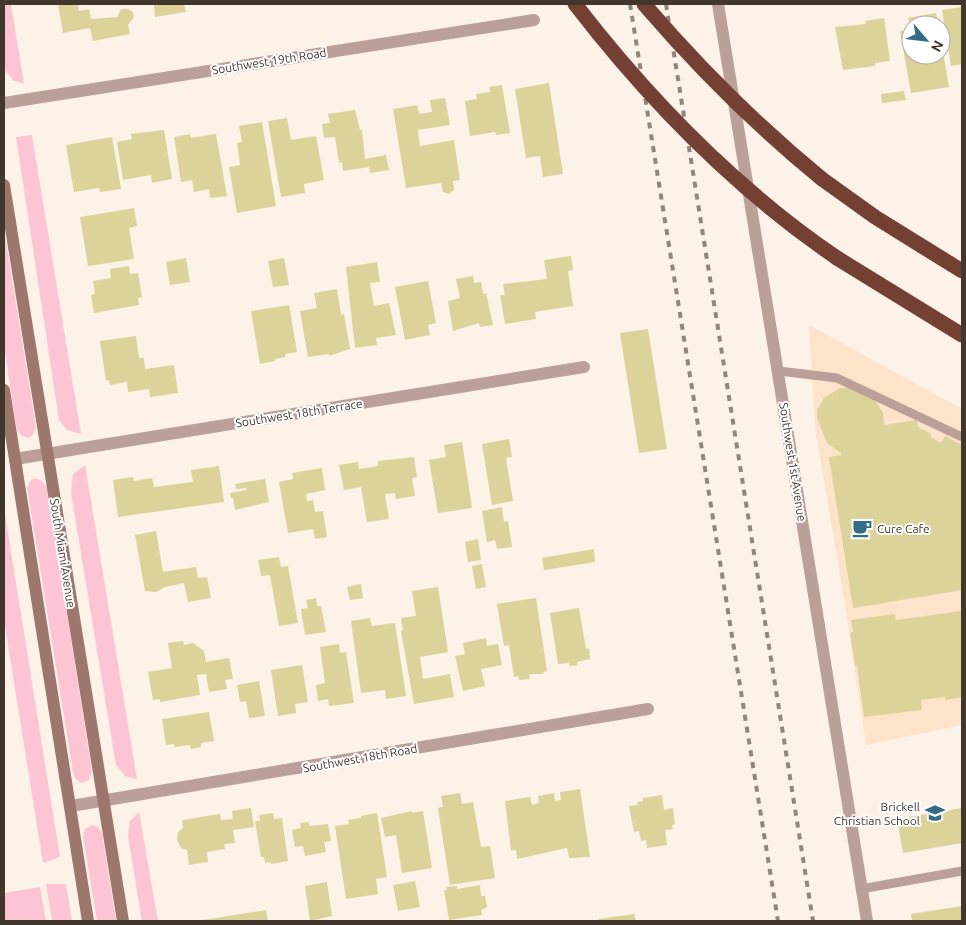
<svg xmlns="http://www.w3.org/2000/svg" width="966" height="925" viewBox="0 0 966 925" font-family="Ubuntu,sans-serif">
<rect width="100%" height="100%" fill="#fdf2e7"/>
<path fill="#fde3c9" d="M809,325L962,409V725L866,745L845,604L815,428Z"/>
<g fill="#fdc5d3">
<path d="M4,4H11L24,84L13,80L4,69Z"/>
<path d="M32,135L81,434L67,430L59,420L16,137Z"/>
<path d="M4,229L36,427L33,435L28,438L22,436L17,430L4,347Z"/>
<path d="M85,465L137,779L125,776L116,765L71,493L73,474Z"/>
<path d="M36,478L42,481L47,488L92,772L89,780L81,783L76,779L73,772L27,487L31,480Z"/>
<path d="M4,508L60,857L43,863L4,620Z"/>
<path d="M139,812L158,921H142L128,836L130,821Z"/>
<path d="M92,825L98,827L102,833L116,921H97L83,836L85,829Z"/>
<path d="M46,884H66L72,921H52Z"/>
<path d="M40,887L46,921H4V893Z"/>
</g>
<g fill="#dbd399">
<path d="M58,4H78L79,11L89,9L91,19L117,17L121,9H128L133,12L134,17L128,25L130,34L93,41L90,28L63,33Z"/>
<path d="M154,4H184L186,12L155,17Z"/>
<path d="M962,7V64L951,66L942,10Z"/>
<path d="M936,13L939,25H910L908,18Z"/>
<path d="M884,18L890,61L875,63V66L843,70L835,27L866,24L865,21Z"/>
<path d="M911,29V55H941L942,46L949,87L911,93L900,31Z"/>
<path d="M549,83L563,174L543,177L540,156L526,158L515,89Z"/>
<path d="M502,85L510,133L496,135L495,132L470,136L465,101L477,99L476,94L490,92L489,87Z"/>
<path d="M904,91L906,100L882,103L881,94Z"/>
<path d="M445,98L450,125L418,130L420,146L454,140L460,180L453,181L454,190L449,194L443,192L441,183L406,188L393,109L417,105L419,114L432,112L430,100Z"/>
<path d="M355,110L360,130H362L365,159L386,155L389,170L370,173L369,167L343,171L342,162L339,163L335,137L324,138L322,124L330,123L328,114Z"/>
<path d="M287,118L291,140L316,136L324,180L304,184L305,193L281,197L268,121Z"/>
<path d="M262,122L276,206L237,213L229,167L240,165L237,143L242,142L239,126Z"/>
<path d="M164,130L172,179L152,183L151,175L123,180L117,142L132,139L131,134Z"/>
<path d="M190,134L191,138L216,134L227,196L210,198L209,189L194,192L192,180L181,182L174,137Z"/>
<path d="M112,137L121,189L100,192L99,188L74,192L66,145Z"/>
<path d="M134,208L137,226L129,228L134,259L88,266L80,217Z"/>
<path d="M571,256L573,270L568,271L573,306L535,312L536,319L505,324L500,295H505L503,284L547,279L544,260Z"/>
<path d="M186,258L190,282L170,285L166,262Z"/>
<path d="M284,258L289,285L273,287L268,261Z"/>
<path d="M377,262L380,282L370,283L374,306L389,303L396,335L376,338L377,345L355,348L346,267Z"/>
<path d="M129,266L130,274L138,273L142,297L138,298L139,305L94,313L91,295L95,294L93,281L111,278L110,269Z"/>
<path d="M473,276L474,283L481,282L483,294L486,293L493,325L480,327L479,323L453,331L448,301L460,298L456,279Z"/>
<path d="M428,281L436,323L428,325L430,335L405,340L395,287Z"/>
<path d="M337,289L341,315L344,314L350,349L329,356V354L308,357L300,311L317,308L314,293Z"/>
<path d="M289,305L297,352L285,354L286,357L275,359V361L260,364L251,311Z"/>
<path d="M648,329L667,449L639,453L620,333Z"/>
<path d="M136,336L139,358H144L145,369L174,365L178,393L150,397L149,389L128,392L127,382L110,385L109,380L106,381L100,341Z"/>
<path d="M840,388H848L873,397L883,413L884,425L917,420L918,427L930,433L931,437L941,443L945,436L962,445V590L853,608L829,457L841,455V453L827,443L817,418V410L824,398Z"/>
<path d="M509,439L512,457L506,458L513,501L492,505L482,444Z"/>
<path d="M462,442L472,508L438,513L429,460L446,457L444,445Z"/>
<path d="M414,457L417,477L412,478L415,496L396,499L395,493L385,494L389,519L367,522L361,487L344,490L339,465L358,462L359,469L378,466V461Z"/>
<path d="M219,466L224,502L118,517L113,480L133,477L134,481L152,478L154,487L193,482L191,470Z"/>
<path d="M322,468L325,490L306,494L307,501L313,500L315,512L323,511L327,537L315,539L313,529L288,533L279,482L293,479L292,473Z"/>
<path d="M265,479L269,502L235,510L233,498H231L230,493L246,490V488L236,489L235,484Z"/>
<path d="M502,507L504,522L508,521L512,547L497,549L495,540L487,542L482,511Z"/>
<path d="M156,531L163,572L196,567L198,578L207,577L211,598L188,602L184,583L165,587L156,592L145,591L135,535Z"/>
<path d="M478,539L481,560L468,562L465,542Z"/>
<path d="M594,549L595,562L544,570L542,558Z"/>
<path d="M279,557L281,567L288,566L298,623L279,626L270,575L261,576L258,560Z"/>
<path d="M482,564L486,587L476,589L472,566Z"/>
<path d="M361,584L363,598L350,600L347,587Z"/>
<path d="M438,587L448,652L420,657L423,679L450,674L454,697L414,704L401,631L403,630L401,618L416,616L412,591Z"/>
<path d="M316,598L317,606H321L326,632L305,635L301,609L308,608L306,600Z"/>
<path d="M536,598L547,671L543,672L544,674H529L530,679L519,680L518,676L514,677L509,645L504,646L497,604Z"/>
<path d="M579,608L586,649L589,648L590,659L577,662V665L569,666V663L558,664L550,613Z"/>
<path d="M962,611V697L945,700V697L921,700L922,710L864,717L857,666H855L850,633L853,632L851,620L895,614L896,620Z"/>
<path d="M370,618L372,626L395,623L406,696L386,699L385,690L361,693L351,621Z"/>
<path d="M486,638L487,646L498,644L502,665L481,669L485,686L463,691L455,656L465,654L463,643Z"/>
<path d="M183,641L184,645L193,643L204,651L206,662L229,658L233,679L225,680L227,689L209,692L206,674L197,675L200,695L160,702V699L153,700L148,672L172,668L168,643Z"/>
<path d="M339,644L340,653L346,652L354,703L329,706L328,699L318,701L316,685L325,683L320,647Z"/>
<path d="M302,665L308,702L295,704L296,713L278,716L271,670Z"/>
<path d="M259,681L265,716L249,718L246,701L240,702L237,685Z"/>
<path d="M209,712L214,741L201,743V747L191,749L190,745L175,747L174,744L166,745L162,719Z"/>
<path d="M580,789L590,857L569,858L567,848L517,859L516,850L511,851L505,801L530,797L532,805L539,803L538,796L554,793L555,801L561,800L560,792Z"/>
<path d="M460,793L462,804L473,802L481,847L490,846L495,878L450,885L438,808L443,807L441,796Z"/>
<path d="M662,795L664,810L673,808L675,824L672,825L673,829L665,830L667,845L647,848L646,840L641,841L639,831L634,832L629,806L638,805L637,802L643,801V798Z"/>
<path d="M251,808L254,827L233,830L235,843L224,844L225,849L207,852L208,862L189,865L187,850L181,848L177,840L178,832L183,828L182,820L220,814L221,820L233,819L232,811Z"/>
<path d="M962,808V843L903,853L897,819Z"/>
<path d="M412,811V813L423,811L432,868L402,873L396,835L385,837L381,818Z"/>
<path d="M273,813L274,819L282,818L288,861L271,864V862L265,863L264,857H261L255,821H260L259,815Z"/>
<path d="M377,813L387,877L376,879L378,894L346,899L335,826L349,824L348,820L361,818V816Z"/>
<path d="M309,822V826L328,824L331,841L324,842L326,852L305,856L303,846L295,847L292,830L301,828L300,823Z"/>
<path d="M415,881L420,907L398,911L393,885Z"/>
<path d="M327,882L332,916L310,921L305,886Z"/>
<path d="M480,885L481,896H485L487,907L481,910L482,915L449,920L444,890H447L446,887L457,886V889Z"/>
<path d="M962,906V921H912L911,914Z"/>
<path d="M266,910L268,921H204V920Z"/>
<path d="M634,914L636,921H599V919Z"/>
</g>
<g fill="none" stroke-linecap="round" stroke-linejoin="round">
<g stroke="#bb9f99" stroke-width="9">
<path d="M779,371L837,378L962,437"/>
<path d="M861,889L962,871"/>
</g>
<g stroke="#bb9f99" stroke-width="12">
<path d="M718,4L867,921"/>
<path d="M4,103L534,20"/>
<path d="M15,459L584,367"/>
<path d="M71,806L648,709"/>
</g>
<g stroke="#9d776d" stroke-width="12">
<path d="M4,185L123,921"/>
<path d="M4,390L88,921"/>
</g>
<g stroke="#744034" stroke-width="15">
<path d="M822,179L875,217L962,271"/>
<path d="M837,258L962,335"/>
</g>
<g stroke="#91867c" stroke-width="4" stroke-dasharray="6 6" stroke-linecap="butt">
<path d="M630,4L778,921"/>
<path d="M666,4L813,921"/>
</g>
<g stroke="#744034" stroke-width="15">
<path d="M575,4C649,100 736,189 837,258"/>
<path d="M644,4C699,68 757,126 822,179"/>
</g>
</g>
<defs>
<symbol id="cafe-bare" viewBox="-9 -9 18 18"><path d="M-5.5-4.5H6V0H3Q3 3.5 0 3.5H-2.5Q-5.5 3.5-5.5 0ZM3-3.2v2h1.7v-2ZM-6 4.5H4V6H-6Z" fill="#346b86" stroke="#fff" stroke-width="2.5" paint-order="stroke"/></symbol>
<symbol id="school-bare" viewBox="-9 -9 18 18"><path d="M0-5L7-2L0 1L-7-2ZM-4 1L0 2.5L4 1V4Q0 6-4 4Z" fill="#346b86" stroke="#fff" stroke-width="2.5" paint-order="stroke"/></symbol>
</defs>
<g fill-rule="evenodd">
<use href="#cafe-bare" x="848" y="514" width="28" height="28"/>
<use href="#school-bare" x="921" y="799" width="28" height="28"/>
</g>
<g text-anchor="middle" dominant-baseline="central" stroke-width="4" stroke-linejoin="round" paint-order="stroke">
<g font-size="12" fill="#42372d" stroke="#fff">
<text transform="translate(269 61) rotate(-9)">Southwest 19th Road</text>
<text transform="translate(299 413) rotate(-9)">Southwest 18th Terrace</text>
<text transform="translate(793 462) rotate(81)">Southwest 1st Avenue</text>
<text transform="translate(63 553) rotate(81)">South Miami Avenue</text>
<text transform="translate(360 758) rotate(-10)">Southwest 18th Road</text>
</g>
<g font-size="12" fill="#42372d" stroke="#fff" text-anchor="start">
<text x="877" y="528">Cure Cafe</text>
<text x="920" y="806" text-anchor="end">Brickell<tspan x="920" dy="14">Christian School</tspan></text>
</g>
</g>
<rect width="966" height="925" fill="none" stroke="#42372d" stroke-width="10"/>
<g transform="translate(926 40) rotate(118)"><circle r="24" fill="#ffffff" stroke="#b3afab"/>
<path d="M0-4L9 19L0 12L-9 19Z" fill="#346b86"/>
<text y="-8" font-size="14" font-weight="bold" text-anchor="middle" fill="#42372d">N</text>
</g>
</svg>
